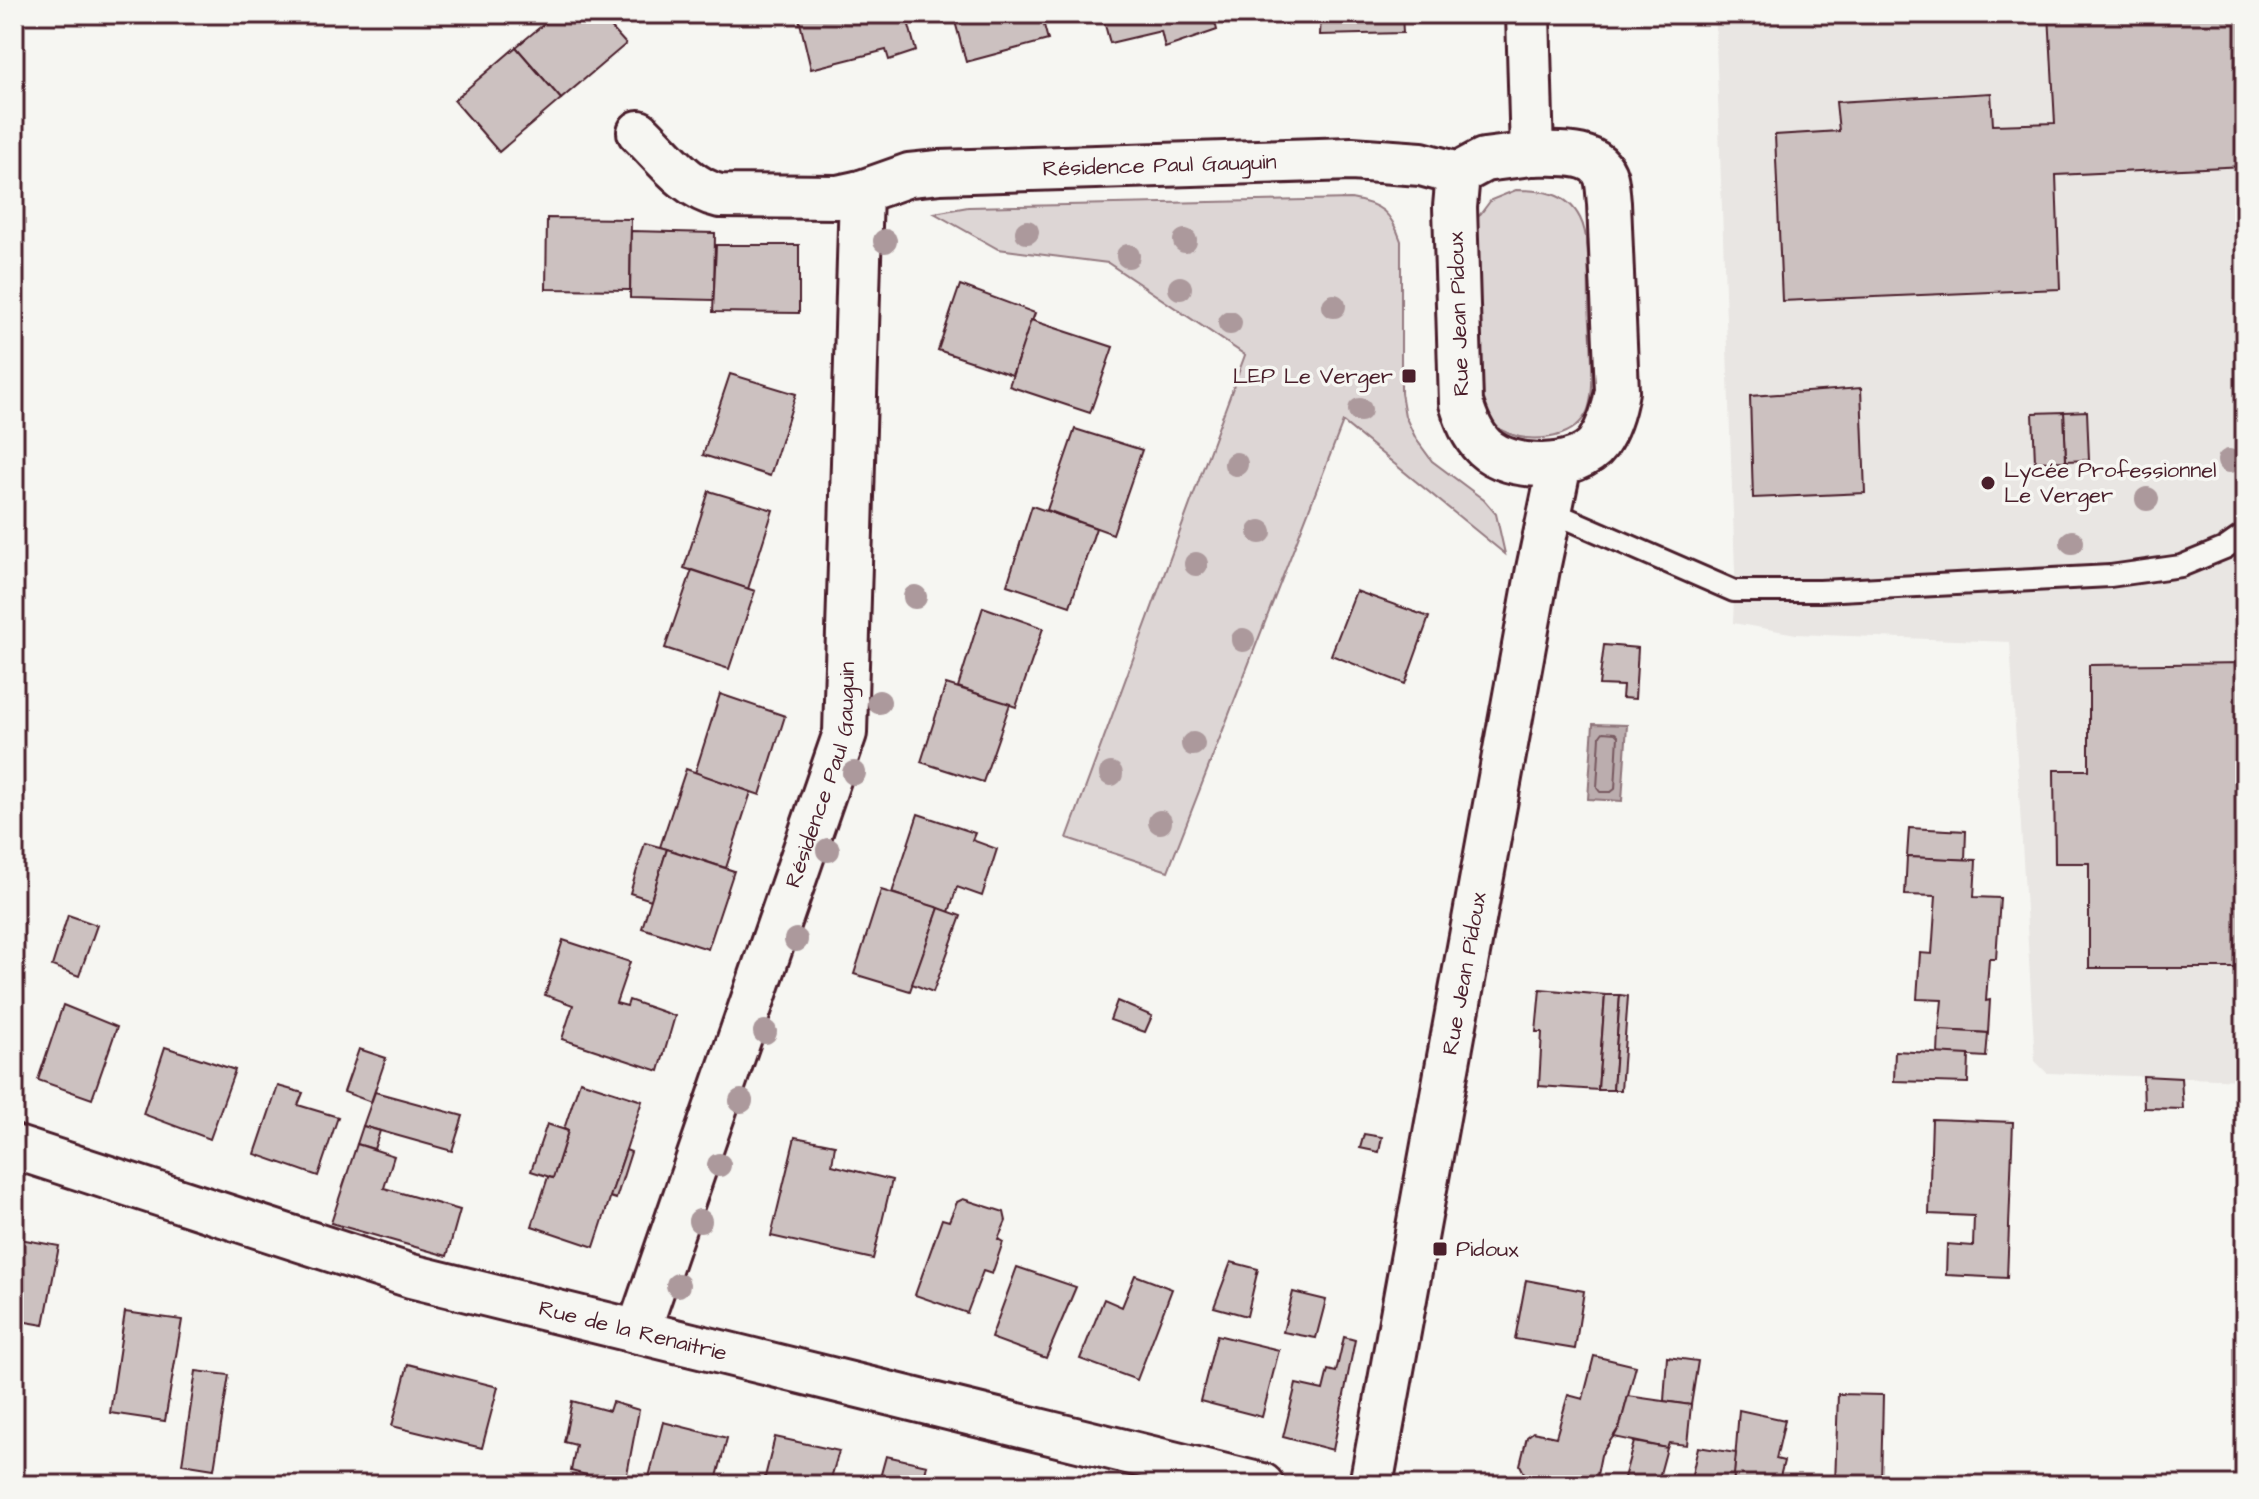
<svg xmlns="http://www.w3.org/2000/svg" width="2259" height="1499" viewBox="0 0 2259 1499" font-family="'Architects Daughter',sans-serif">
<rect width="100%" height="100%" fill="#f6f6f2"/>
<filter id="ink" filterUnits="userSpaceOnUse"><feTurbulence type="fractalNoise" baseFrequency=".0125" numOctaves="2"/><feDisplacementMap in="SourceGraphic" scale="16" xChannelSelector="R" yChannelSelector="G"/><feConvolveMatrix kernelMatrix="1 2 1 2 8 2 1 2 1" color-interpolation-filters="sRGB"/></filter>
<g filter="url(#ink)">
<path fill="#e9e6e3" d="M1715,14H2245V1080L2047,1073L2035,1061L2010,642L1796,634L1733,623L1735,571Z"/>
<g fill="#ddd6d5" stroke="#947a80" stroke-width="2">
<path d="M1516,190C1541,190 1567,192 1580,218C1591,239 1588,279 1589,303C1590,330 1593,357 1592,384C1592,392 1590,407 1586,414C1571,441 1528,444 1503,431C1488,422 1483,406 1477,391L1476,220L1491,200Z"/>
<path d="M1351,199C1381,204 1391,212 1401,241V393L1405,416L1416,439L1432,461L1484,500L1496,514L1505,554L1343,422L1168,871L1067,838L1245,355L1108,263L998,249L934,213L968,207Z"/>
</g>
<path fill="#bbadae" stroke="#8e747a" stroke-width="2" d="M1593,724L1627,725L1622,801L1588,799Z"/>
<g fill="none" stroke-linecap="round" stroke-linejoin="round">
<path stroke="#77585f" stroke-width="2" d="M1603,732L1615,733L1618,736L1615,789L1611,792H1600L1597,788L1600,736Z"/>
</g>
<g fill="#ccc1c0" stroke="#4a1f2b" stroke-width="2">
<path d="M556,14H599L626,44L561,99L516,47Z"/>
<path d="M798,14H906L916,51L889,60L886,50L811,69Z"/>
<path d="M953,14H1041L1048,40L966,62Z"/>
<path d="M1102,14H1213L1217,30L1165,48L1161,31L1110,43Z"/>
<path d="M1321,14H1402L1403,33L1320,35Z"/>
<path d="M2049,14H2245V166L2056,175L2060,289L1782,301L1775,135L1839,131L1836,102L1991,93L1993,125L2055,123Z"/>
<path d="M516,47L561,99L499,152L454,100Z"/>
<path d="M547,218L631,219L630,290L546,289Z"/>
<path d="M631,231L715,233L714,300L630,298Z"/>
<path d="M716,245H799V313L713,312Z"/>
<path d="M960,285L1035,313L1012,375L938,350Z"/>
<path d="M1031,320L1113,347L1090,413L1009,386Z"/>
<path d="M730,374L796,394L770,476L703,455Z"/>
<path d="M1861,388L1865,493L1753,498L1750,396Z"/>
<path d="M2087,411L2089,460L2066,461L2064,412Z"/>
<path d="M2064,412L2066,461L2035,462L2033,413Z"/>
<path d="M1075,429L1142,450L1113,534L1047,510Z"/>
<path d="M709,491L773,510L748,589L684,568Z"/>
<path d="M1032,506L1096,528L1070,606L1007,585Z"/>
<path d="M692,570L755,591L729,669L665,648Z"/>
<path d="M1356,591L1429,617L1405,684L1331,655Z"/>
<path d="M983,607L1043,628L1016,707L958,687Z"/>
<path d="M1604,645L1638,648L1635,699L1622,698L1623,686L1599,685Z"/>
<path d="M2245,663V1021H2244L2243,968H2089V863H2055L2054,770H2089V665Z"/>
<path d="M946,684L1010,704L983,782L921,762Z"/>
<path d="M720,694L785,716L760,795L695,773Z"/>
<path d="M686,769L751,792L726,868L660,847Z"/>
<path d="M918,814L975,833L972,840L997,849L982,896L957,887L949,912L892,893Z"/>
<path d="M1909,828L1966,831L1965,860L1907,857Z"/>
<path d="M645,843L667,849L651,900L630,893Z"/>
<path d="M667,849L734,871L708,949L642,928Z"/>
<path d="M1907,857L1976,860L1974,897L2000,898L1996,959H1989L1986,1001L1990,1000L1988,1033L1939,1030L1942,1000L1917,999L1920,953L1932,954L1936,896L1905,895Z"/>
<path d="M881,890L939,908L910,991L854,974Z"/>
<path d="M939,908L961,916L933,992L912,984Z"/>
<path d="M68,915L97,925L79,976L52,966Z"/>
<path d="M563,940L630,962L616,1003L627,1006L629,1000L675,1016L659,1071L562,1039L573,1005L545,995Z"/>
<path d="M1540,989L1605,995L1598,1090L1539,1086L1542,1032H1536Z"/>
<path d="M1605,995H1620L1613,1090H1598Z"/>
<path d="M1620,995L1628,996L1621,1090H1613Z"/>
<path d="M1117,1001L1152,1016L1145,1032L1110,1020Z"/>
<path d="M63,1005L117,1027L92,1099L38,1080Z"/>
<path d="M1939,1030L1988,1033L1986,1057L1938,1054Z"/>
<path d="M165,1047L235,1070L210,1139L143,1114Z"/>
<path d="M359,1049L386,1058L371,1102L344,1092Z"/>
<path d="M1895,1051L1969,1055L1968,1083L1894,1081Z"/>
<path d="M2143,1076L2181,1078L2183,1109L2144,1108Z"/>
<path d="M580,1081L642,1101L594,1247L532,1226L548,1177L553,1178L568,1131L564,1129Z"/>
<path d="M278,1086L303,1093L298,1105L338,1117L318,1176L255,1154Z"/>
<path d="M375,1092L463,1116L452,1151L363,1126Z"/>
<path d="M1932,1119L2013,1122L2007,1278L1946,1275L1947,1244L1973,1246L1974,1216L1929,1214Z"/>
<path d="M547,1124L568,1131L553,1178L531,1171Z"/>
<path d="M363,1126L380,1131L374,1149L357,1144Z"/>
<path d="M1364,1134L1382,1137L1379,1152L1360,1148Z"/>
<path d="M795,1137L835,1145L832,1165L892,1180L873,1259L771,1236Z"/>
<path d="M357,1144L394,1156L384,1188L460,1210L447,1256L331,1223Z"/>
<path d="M626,1150L631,1152L616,1199L610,1197Z"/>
<path d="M963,1199L1004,1212L1006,1221L998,1239L1003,1242L992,1274L983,1271L967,1313L915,1295L942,1219L949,1221L957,1202Z"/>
<path d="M14,1238L59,1246L44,1325L14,1320Z"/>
<path d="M1231,1262L1258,1269L1247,1316L1214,1307Z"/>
<path d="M1017,1267L1076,1287L1046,1358L991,1338Z"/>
<path d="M1135,1275L1172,1289L1137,1380L1080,1359L1104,1299L1122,1307Z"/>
<path d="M1526,1280L1584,1291L1575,1349L1515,1339Z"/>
<path d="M1293,1292L1326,1300L1316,1338L1283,1332Z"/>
<path d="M125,1312L182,1320L165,1421L110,1413Z"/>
<path d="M1217,1335L1279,1350L1262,1417L1200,1401Z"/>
<path d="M1344,1337L1355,1340L1333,1450L1283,1437L1296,1384L1323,1390L1328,1370L1336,1372Z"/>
<path d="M1594,1356L1636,1366L1620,1426L1601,1455L1595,1485H1533L1535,1479L1526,1477L1520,1465L1527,1437L1533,1432L1556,1437L1568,1395L1583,1399Z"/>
<path d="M1667,1357L1698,1361L1691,1405L1664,1401Z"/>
<path d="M408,1364L498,1387L482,1448L392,1426Z"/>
<path d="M2239,1369H2245V1455H2244Z"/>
<path d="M196,1371L229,1375L214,1469L182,1464Z"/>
<path d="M1838,1394L1883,1395L1881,1485H1835Z"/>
<path d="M1628,1396L1691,1405L1687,1445L1669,1443L1667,1448L1614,1437L1620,1426Z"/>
<path d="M572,1401L609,1411L612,1402L639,1410L625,1485L571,1471L576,1445L564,1442Z"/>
<path d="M1739,1410L1785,1420L1776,1459L1784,1461L1778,1485H1733Z"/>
<path d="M663,1422L727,1438L715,1485H647Z"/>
<path d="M775,1437L839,1451L829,1485H763Z"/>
<path d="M1634,1442L1667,1448L1657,1485H1622Z"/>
<path d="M1698,1447L1736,1453L1733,1485H1657L1659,1479L1690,1484Z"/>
<path d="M886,1456L927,1465L924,1479L942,1483L941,1485H878Z"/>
<path d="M235,1474L257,1477L256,1485H233Z"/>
</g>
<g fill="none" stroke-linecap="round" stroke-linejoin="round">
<defs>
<path id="lane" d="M1550,511L1734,591H1820L2110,576L2181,566L2225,548L2245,534"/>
<g id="street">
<path d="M1528,14L1532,154"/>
<path id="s1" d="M639,132C663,155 687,189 720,196L838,197L861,192L909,175L939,172L1352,159L1421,164L1458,174"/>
<path d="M1532,154C1555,154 1598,149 1606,178C1608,186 1608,195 1609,203L1617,391C1614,409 1609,427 1598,443C1577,472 1509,471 1484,447C1472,435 1466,419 1461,403L1455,207L1458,174L1484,160Z"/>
<path id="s2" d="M14,1147L411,1276L1262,1485"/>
<path id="s3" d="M638,1332L845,733L861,192"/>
<path id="s4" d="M1371,1485L1538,569L1560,464"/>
</g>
</defs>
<use href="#lane" stroke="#4a1f2b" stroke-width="26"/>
<use href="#street" stroke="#4a1f2b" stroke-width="48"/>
<use href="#lane" stroke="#f6f6f2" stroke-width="20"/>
<use href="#street" stroke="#f6f6f2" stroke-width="42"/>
</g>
<g fill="#ac999c">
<circle cx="1027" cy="232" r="12"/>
<circle cx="885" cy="241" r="12"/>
<circle cx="1185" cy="241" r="12"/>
<circle cx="1128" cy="256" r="12"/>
<circle cx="1180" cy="288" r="12"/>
<circle cx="1334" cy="306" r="12"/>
<circle cx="1230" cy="323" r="12"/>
<circle cx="1360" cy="410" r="12"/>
<circle cx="2229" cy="461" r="12"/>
<circle cx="1236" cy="464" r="12"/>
<circle cx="2147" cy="499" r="12"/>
<circle cx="1260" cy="532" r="12"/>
<circle cx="2072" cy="542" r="12"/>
<circle cx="1196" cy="564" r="12"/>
<circle cx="915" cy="597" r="12"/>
<circle cx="1243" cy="640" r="12"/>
<circle cx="879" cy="702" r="12"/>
<circle cx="1193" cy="744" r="12"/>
<circle cx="854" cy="773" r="12"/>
<circle cx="1111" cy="774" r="12"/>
<circle cx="1160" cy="822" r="12"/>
<circle cx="828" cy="850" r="12"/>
<circle cx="796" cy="940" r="12"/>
<circle cx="765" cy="1032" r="12"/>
<circle cx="741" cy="1101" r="12"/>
<circle cx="719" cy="1165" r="12"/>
<circle cx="700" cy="1221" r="12"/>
<circle cx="678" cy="1285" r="12"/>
</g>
</g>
<g fill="#4a1f2b" stroke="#f6f6f2" stroke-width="3">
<rect x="1401" y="368" width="16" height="16" rx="4"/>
<circle cx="1988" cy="483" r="8"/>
<rect x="1432" y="1241" width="16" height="16" rx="4"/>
</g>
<g text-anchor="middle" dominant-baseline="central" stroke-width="7" stroke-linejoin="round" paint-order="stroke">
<g font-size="22" fill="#4a1f2b" stroke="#f6f6f2">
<text stroke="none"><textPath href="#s1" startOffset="548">Résidence Paul Gauguin</textPath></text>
<text transform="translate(1459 314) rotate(-92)">Rue Jean Pidoux</text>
<text stroke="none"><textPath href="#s3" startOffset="588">Résidence Paul Gauguin</textPath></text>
<text stroke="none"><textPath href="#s4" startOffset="520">Rue Jean Pidoux</textPath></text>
<text stroke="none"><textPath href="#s2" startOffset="646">Rue de la Renaitrie</textPath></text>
</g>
<g font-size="22" fill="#4a1f2b" stroke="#f6f6f2" text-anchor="start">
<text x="1393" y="376" text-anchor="end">LEP Le Verger</text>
<text x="2004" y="470">Lycée Professionnel<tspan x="2004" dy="25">Le Verger</tspan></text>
<text x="1456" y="1249">Pidoux</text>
</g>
</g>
<rect width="2259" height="1499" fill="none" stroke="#f6f6f2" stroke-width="48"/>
<rect x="24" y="24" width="2211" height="1451" fill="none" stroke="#4a1f2b" stroke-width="3" filter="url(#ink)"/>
</svg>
